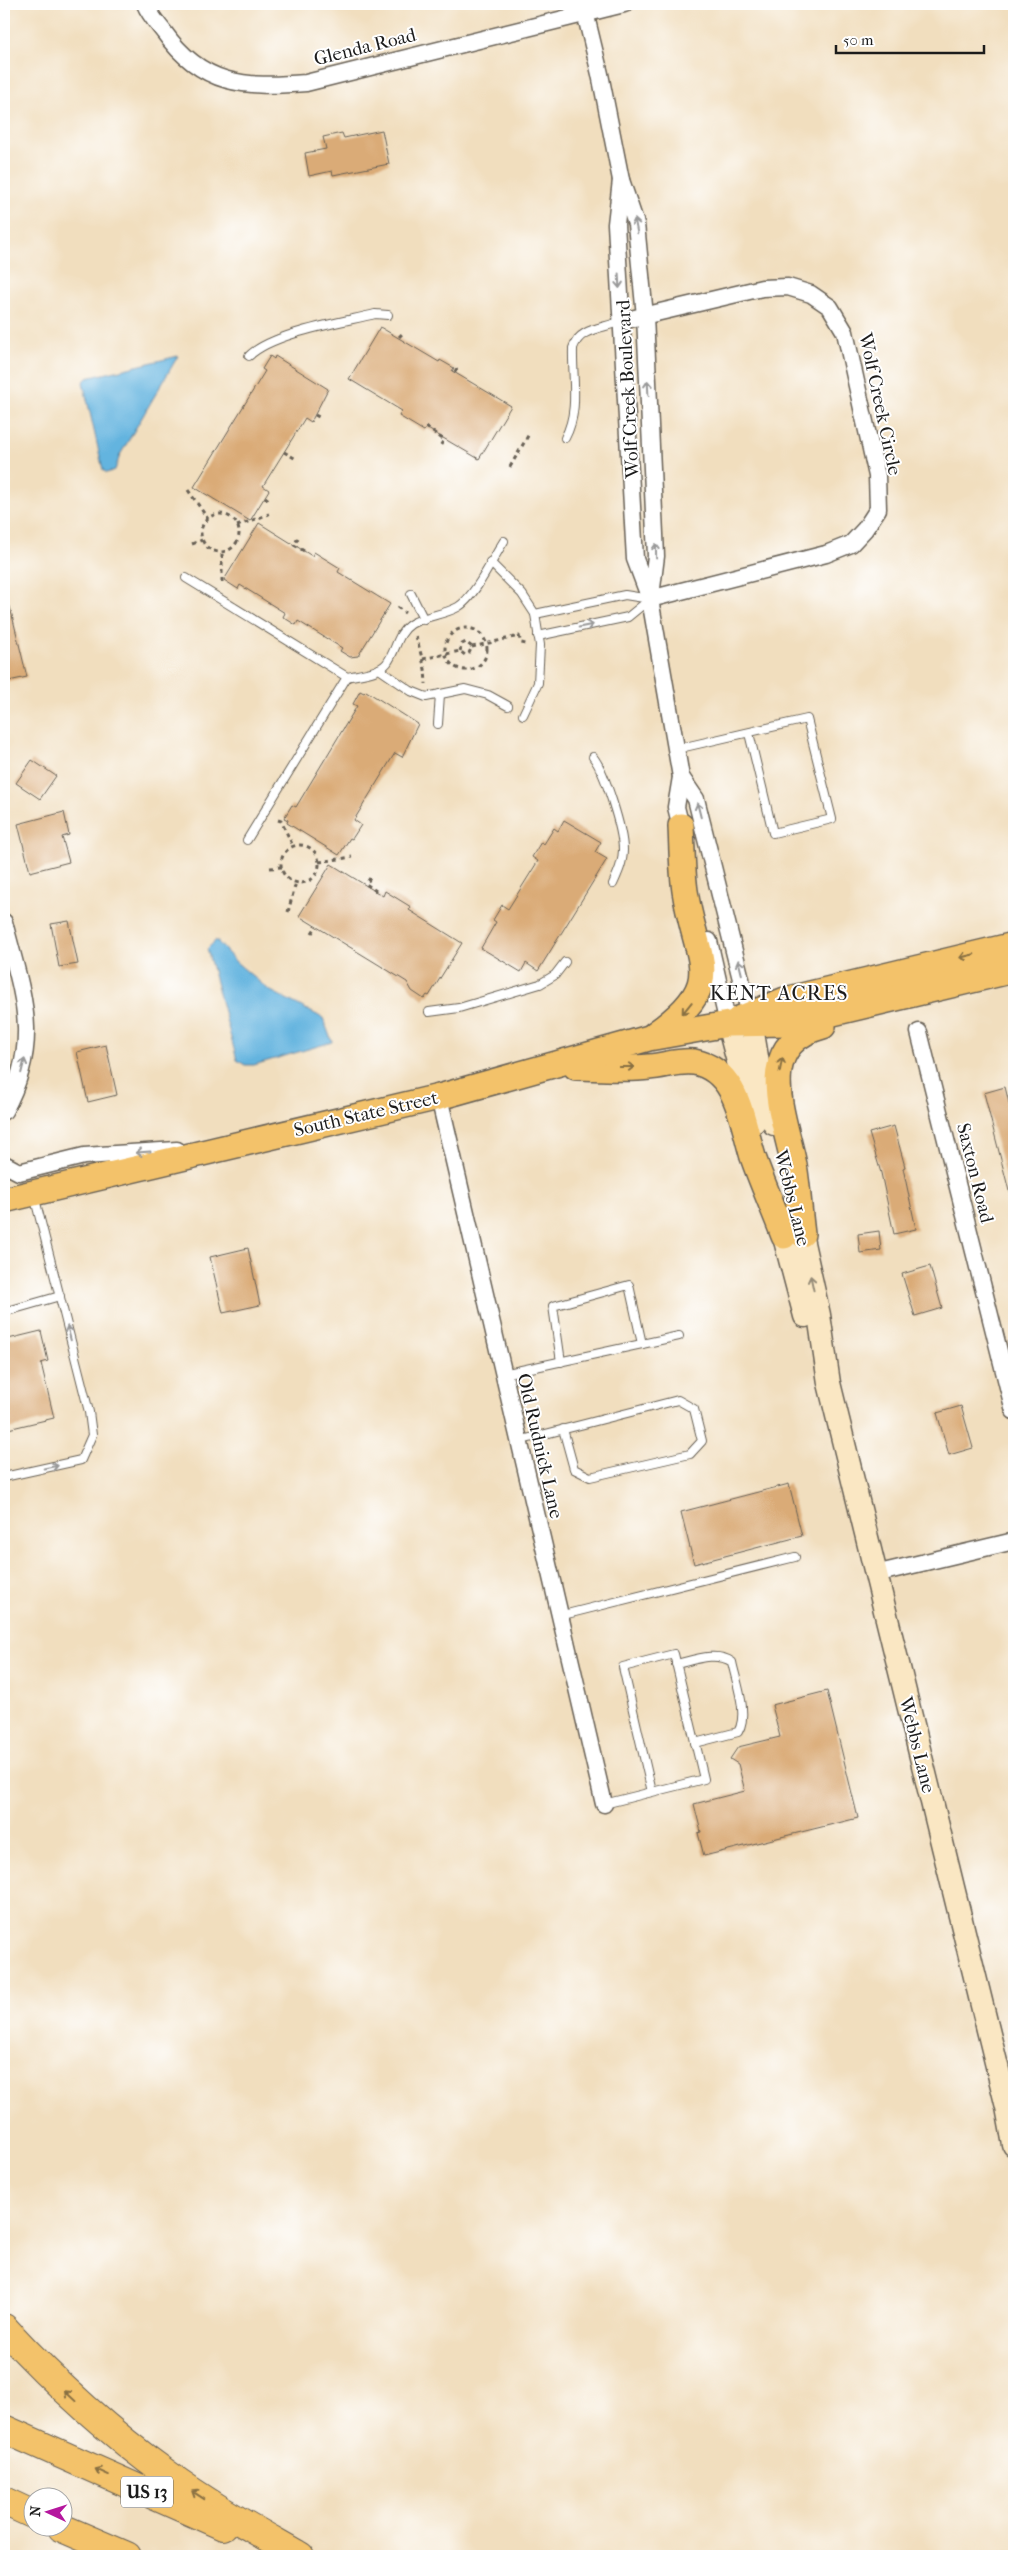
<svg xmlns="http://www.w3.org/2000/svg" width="1018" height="2560" viewBox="0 0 1018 2560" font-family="'IM FELL French Canon',serif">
<rect width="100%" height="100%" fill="#fff"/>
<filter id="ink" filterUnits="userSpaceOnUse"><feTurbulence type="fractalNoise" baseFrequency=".02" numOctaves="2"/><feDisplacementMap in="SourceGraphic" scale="10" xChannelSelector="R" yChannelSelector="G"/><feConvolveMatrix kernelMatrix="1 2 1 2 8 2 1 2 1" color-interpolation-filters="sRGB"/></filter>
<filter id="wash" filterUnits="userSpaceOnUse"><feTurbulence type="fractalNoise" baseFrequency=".0096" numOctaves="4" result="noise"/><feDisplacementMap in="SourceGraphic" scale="20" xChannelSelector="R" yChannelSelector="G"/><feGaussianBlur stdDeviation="1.12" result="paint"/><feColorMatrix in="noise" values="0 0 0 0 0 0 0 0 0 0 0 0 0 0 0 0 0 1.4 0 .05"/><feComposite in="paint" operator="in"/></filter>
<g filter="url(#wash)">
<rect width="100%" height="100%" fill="#f1debe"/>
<g fill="#64b4df" stroke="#40687e">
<path d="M178,356L120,455L115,470L107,473L103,470L83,382L87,378Z"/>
<path d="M216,940L236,962L269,990L323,1018L332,1042L254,1065H245L237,1060L207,949Z"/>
</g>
<g id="blocks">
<g fill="#daab77">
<path d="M382,130L389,164L333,175L332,171L309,176L305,153L326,149L323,137L342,133L344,138Z"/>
<path d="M380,327L439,362L440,360L454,368L452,371L511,406L479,459L426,428L424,431L399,416L402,411L349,379Z"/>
<path d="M270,356L274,359L275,356L328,389L311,422L305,418L263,486L269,490L250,521L194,487L265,371L262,369Z"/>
<path d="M259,523L312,556L314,552L340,568L338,572L390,604L358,656L350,657L340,651L342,648L298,621L296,625L283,617L285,613L240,585L238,589L224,580Z"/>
<path d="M10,607L27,677L4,682V608Z"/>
<path d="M360,691L364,693L366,691L418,724L402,757L395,753L354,820L361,825L352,839L350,838L339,855L287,823L288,820L284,818L292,805L296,807L357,706L353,704Z"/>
<path d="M32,760L56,776L40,799L16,783Z"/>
<path d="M64,812L69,835L62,837L69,862L30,872L18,824Z"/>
<path d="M564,820L601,842L595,852L607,859L538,971L526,963L521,972L481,948L496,922L493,920L502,905L508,909L538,861L532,857L541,842L544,844L554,828L558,831Z"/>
<path d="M331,864L383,896L385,891L411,907L409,910L462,943L429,996L427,995L424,999L412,991L407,982L299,916Z"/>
<path d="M69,921L78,964L59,967L51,924Z"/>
<path d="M106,1045L117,1095L88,1102L77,1052Z"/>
<path d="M1005,1087L1014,1123V1190L1009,1191L984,1093Z"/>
<path d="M894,1126L905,1167L903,1168L916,1229L894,1234L881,1173L869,1133Z"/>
<path d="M879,1231L881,1250L860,1253L858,1234Z"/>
<path d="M248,1248L260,1305L223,1313L210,1257Z"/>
<path d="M930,1266L942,1308L915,1316L902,1274Z"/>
<path d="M41,1331L48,1361L41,1363L54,1418L4,1430V1340Z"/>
<path d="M961,1406L973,1448L949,1455L937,1413Z"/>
<path d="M789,1484L802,1536L694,1564L681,1512Z"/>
<path d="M827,1691L858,1818L704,1856L698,1833L701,1832L694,1804L745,1791L738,1764L730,1759L738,1747L780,1737L772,1705Z"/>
</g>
</g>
</g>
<g filter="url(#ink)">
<use href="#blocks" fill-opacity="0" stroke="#676055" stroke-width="1"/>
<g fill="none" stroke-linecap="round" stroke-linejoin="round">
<defs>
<g id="lane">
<path d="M249,356C272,333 343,322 375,314L388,315"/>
<path d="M565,438C580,410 572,379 573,348C580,327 603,329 621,321"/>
<path d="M490,562L522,594L535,614L540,645L538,683L523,715"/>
<path d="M186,578L347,677C359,674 379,673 387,663C396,651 397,633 411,624C423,616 444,615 458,607C475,597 493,558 504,541"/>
<path d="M411,594L424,620"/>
<path d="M535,614L625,595L650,599"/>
<path d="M538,636L628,617L650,599"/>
<path d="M379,669L411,691L426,697L465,689L488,695L508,706"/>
<path d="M438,724L440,694"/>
<path d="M676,749L807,719L832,819L773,833L749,733"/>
<path d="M593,757C605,772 623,830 623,850C623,862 618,873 613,884"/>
<path d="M247,840L347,677"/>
<path d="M429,1012L459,1008L540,984L555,975L565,962"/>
<path d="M4,1312L60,1296"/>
<path d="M561,1362L553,1306L629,1285L642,1344"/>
<path d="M503,1374L679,1336"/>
<path d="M518,1441L678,1400L694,1409L702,1441L690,1454L590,1477L574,1469L563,1429"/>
<path d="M4,1477L81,1460L92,1435L89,1412L34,1195"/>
<path d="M559,1616L795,1557"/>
<path d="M676,1664C694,1660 716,1651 732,1662C736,1682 749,1714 738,1732L695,1743"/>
<path d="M604,1804L704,1779L674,1654L623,1667L652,1792"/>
</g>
<g id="street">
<path d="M145,4C149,14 157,23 164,32C202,86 245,88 306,83L624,4"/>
<path d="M583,4L600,74L621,180L636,224L645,316L656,556L651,596"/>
<path d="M621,180L616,224L635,559L650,599L681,777L676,807L683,835"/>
<path d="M622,321L762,288L788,287L811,294L830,307L845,332L877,476L878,509L865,529L851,544L826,554L650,599"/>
<path d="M681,777L696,799L750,1015"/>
<path d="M4,922C22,993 43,1041 4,1111"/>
<path d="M709,941L728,1024"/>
<path d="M919,1032L1014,1411"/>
<path d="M439,1097L604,1804"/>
<path d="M4,1164L19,1172L84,1156L177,1150"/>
<path d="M875,1574L1014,1541"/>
</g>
<g id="secondary">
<path d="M750,1015L758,1063L774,1124"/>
<path d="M728,1024L754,1122"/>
<path d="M797,1216L819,1315L829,1383L1007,2107L1014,2145"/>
<path d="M779,1218L805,1316"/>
</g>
<g id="primary">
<path d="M739,1019L785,1000L1014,945"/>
<path d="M655,1034C729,981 696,964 685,891C682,870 682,847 681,826"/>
<path d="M576,1067C600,1067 625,1070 649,1067C665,1066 678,1060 694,1062C738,1070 742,1122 753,1157C762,1183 774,1209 784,1236"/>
<path d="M4,1200L439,1097L649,1038L728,1024L791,1023L1014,970"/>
<path d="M802,1234C799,1211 798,1188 794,1165C784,1114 752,1045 823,1026"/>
</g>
<g id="highway">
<path d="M4,2328C54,2382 107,2431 167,2474C209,2505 255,2530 300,2556"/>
<path d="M4,2429L223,2526"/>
<path d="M4,2501L32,2514"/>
<path d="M62,2528L127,2556"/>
</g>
</defs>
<use href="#lane" stroke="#676055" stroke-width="10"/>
<use href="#street" stroke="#676055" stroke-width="19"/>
<use href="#secondary" stroke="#676055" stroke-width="25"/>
<use href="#primary" stroke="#676055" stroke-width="28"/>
<use href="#highway" stroke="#676055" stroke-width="30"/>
<g stroke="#676055" stroke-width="3" stroke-dasharray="4 4" stroke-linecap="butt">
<path d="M399,337L402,334"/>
<path d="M455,372L457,368"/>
<path d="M315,415L321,418"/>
<path d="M426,427L444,440L440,446"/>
<path d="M284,452L296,459"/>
<path d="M510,467L529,434"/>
<path d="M188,490L208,519"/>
<path d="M265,497L270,501"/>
<circle cx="220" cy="533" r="19"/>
<path d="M237,526L269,514"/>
<path d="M298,538L294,545L304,551"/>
<path d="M192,544L202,540"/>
<path d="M222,582V552"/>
<path d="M397,607L405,613"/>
<circle cx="466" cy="649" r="21"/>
<path d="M416,636L425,669L426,684"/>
<path d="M472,647L519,636L521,643L526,644"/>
<path d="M423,659L460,651L465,655L469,653L472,647L466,642L462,644L460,651"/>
<path d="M278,820L281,821L293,846"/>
<circle cx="300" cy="864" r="19"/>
<path d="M319,862L352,857"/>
<path d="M270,868L282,867"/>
<path d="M370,878L366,884L376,891"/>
<path d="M288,912L296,882"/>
<path d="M312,933L316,927"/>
</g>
<use href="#lane" stroke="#fff" stroke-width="8"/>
<use href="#street" stroke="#fff" stroke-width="16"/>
<use href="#secondary" stroke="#fae7c3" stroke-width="22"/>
<use href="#primary" stroke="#f3c26a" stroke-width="25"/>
<use href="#highway" stroke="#f3c26a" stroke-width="28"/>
</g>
<defs><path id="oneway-shaft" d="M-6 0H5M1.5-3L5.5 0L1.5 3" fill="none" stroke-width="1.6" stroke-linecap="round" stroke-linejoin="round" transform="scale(1.25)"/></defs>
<g stroke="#999">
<use href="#oneway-shaft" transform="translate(636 226) rotate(-101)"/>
<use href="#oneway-shaft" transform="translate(619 281) rotate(87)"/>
<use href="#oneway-shaft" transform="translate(648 388) rotate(-93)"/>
<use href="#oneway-shaft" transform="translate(656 551) rotate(-91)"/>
<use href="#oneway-shaft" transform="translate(586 626) rotate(-12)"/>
<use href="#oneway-shaft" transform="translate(699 810) rotate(-104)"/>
<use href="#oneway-shaft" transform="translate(740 967) rotate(-104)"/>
<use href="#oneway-shaft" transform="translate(23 1066) rotate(-76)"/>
<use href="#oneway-shaft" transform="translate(143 1152) rotate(176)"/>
<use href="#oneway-shaft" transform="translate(69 1333) rotate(-104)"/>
<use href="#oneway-shaft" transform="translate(51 1467) rotate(-12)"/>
</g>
<g stroke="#886f43">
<use href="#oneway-shaft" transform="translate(967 956) rotate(167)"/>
<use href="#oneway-shaft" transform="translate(687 1008) rotate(129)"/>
<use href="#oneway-shaft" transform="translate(781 1065) rotate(-79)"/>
<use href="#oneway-shaft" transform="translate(627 1067)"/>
<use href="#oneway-shaft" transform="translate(70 2396) rotate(-137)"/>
<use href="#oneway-shaft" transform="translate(102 2472) rotate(-156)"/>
<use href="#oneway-shaft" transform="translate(198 2495) rotate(-147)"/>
</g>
<use stroke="#968c78" href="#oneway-shaft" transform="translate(812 1283) rotate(-102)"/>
</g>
<g text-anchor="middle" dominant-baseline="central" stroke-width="4" stroke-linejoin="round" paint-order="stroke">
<rect fill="#fff" stroke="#606060" stroke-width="1" x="121" y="2476.5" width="52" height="31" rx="4"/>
<g font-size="18" font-weight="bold" fill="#1c1c1c">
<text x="147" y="2492">US 13</text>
</g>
<g font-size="19" fill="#1c1c1c" stroke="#fff">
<text transform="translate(365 47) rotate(-14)">Glenda Road</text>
<text transform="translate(628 389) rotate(-93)">Wolf Creek Boulevard</text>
<text transform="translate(880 404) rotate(78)">Wolf Creek Circle</text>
<text transform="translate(366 1114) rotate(-13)">South State Street</text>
<text transform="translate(975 1173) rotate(76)">Saxton Road</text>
<text transform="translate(792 1198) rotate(76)">Webbs Lane</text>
<text transform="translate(540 1446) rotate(77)">Old Rudnick Lane</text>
<text transform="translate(917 1745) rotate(76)">Webbs Lane</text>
</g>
<g font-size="21" letter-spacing="1" fill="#1c1c1c" stroke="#fff">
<text x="779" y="993">KENT ACRES</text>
</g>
</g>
<rect width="1018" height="2560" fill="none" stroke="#fff" stroke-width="20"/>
<g transform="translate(48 2512) rotate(274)"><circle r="24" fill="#ffffff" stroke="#a4a4a4"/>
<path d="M0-4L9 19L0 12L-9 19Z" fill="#b5179e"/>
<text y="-8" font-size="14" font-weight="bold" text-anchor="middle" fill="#1c1c1c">N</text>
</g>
<path d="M836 45v8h148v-8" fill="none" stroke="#1c1c1c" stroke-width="2.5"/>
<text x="843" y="45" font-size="15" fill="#1c1c1c" stroke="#ffffff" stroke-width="4" paint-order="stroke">50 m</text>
</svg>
